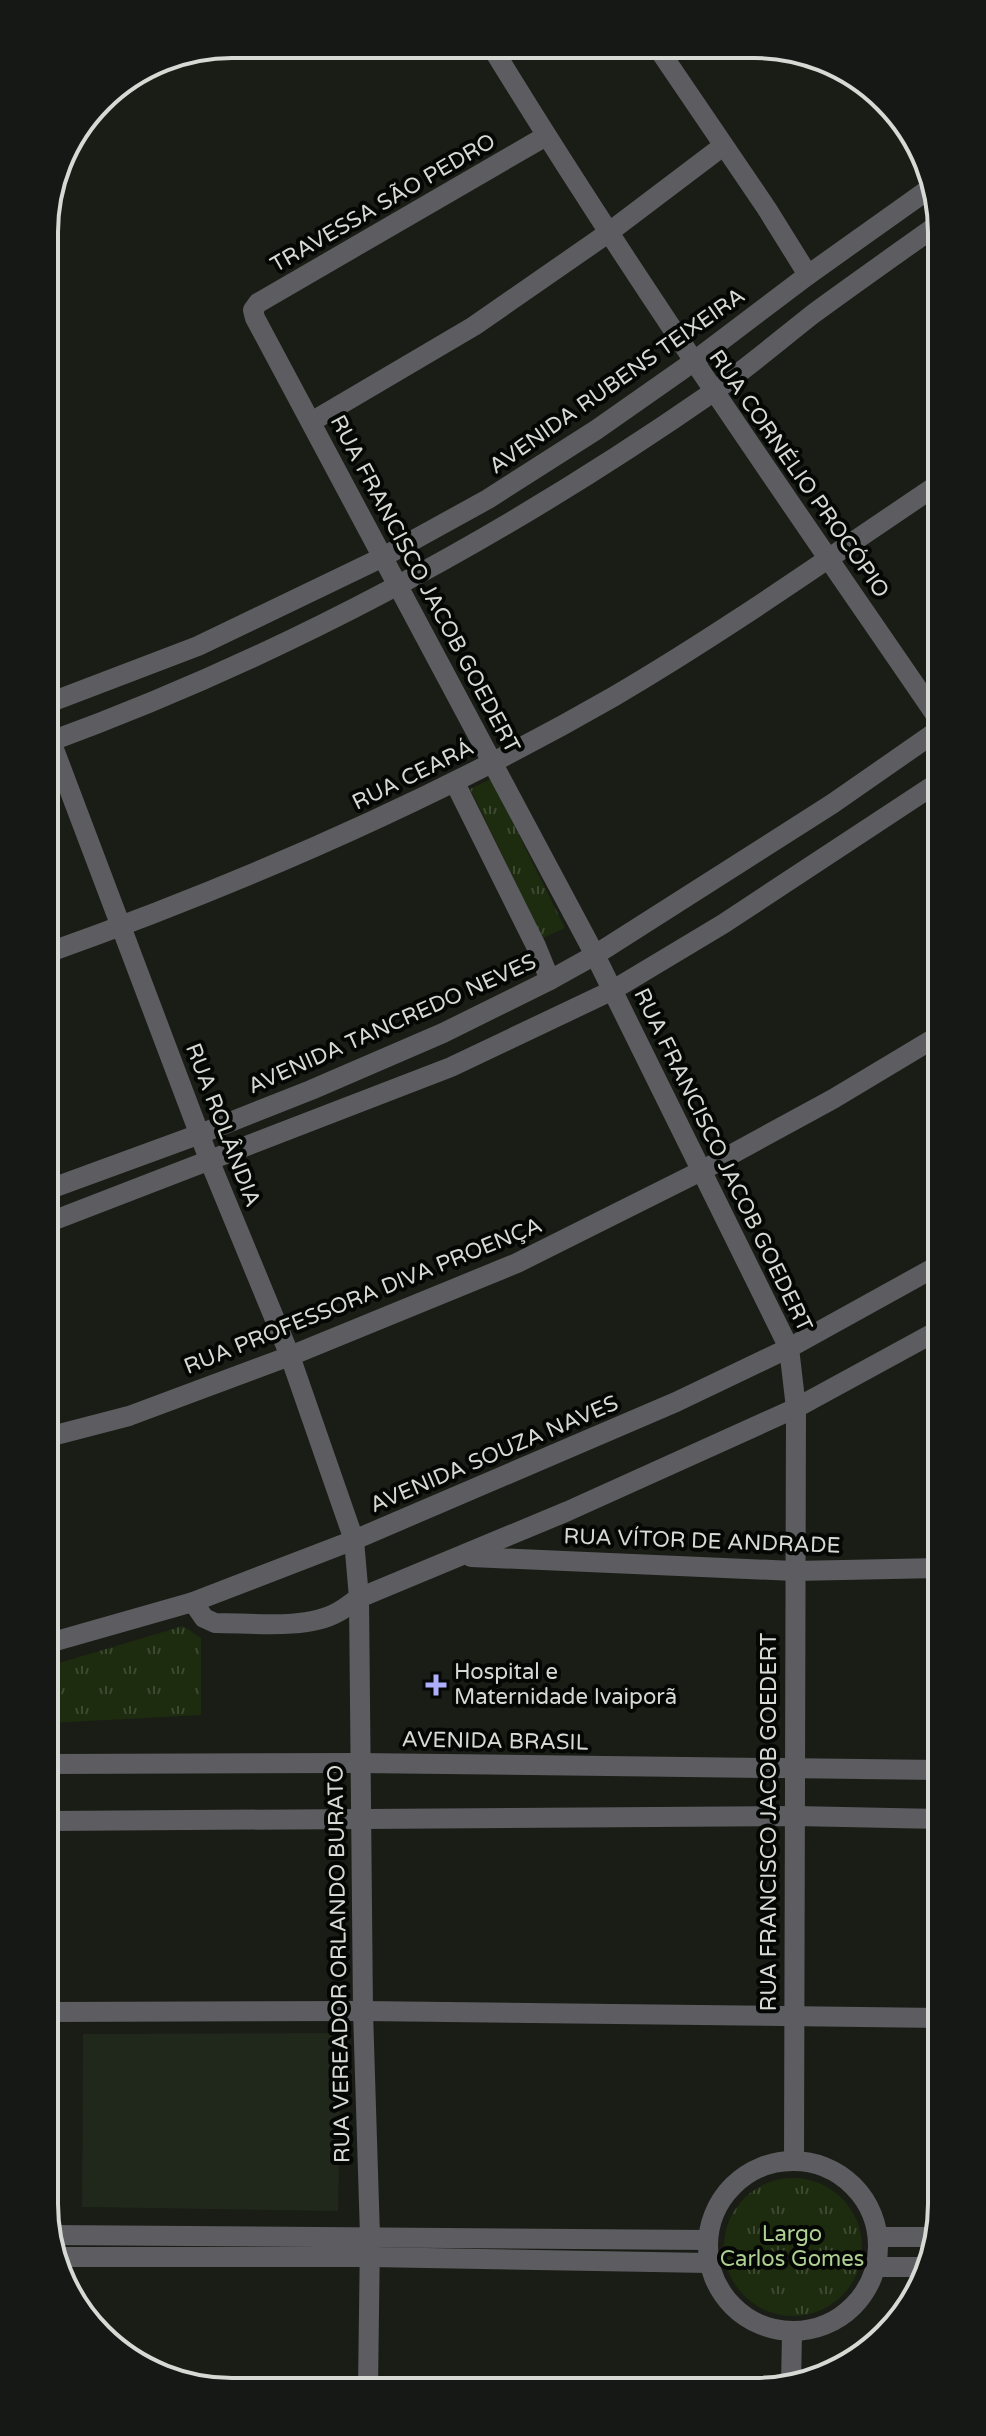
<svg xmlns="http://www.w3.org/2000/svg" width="986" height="2436" viewBox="0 0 986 2436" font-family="'Varela Round',sans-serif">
<defs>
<pattern id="park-tufts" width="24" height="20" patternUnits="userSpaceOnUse" patternTransform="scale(2)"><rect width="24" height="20" fill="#1d2b0f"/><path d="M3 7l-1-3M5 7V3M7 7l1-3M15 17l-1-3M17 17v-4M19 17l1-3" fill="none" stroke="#3d4931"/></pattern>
</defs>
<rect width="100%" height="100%" fill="#191d15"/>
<path fill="#20271b" d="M342,2033L338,2211L82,2207L83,2034Z"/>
<g fill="url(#park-tufts)">
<path d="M491,779L565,928L543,938L470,789Z"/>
<path d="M183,1626L201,1638V1715L49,1723V1666Z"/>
<circle cx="793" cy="2247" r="69"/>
</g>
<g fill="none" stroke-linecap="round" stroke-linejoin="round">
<g stroke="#5c5c61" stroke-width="20">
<path d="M491,46C631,275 785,495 937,717"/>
<path d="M657,47L767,209L808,275"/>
<path d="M546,136L258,303L253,310L255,318L595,955L789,1348L796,1408L794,2161"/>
<path d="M311,422L474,326L608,233L723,146"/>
<path d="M46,704L198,646L381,558L488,499L596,430L693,362L808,275L936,184"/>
<path d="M46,728L210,1162L290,1356L354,1540L359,1598L363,2011L370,2236L368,2388"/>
<path d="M46,743C282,657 507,535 713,392C747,368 780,340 813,314C854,284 895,255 936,226"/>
<path d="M455,783L536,946L550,980"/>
<path d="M47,953C243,883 432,801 613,697C724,632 830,557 937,485"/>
<path d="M47,1190L200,1134L311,1090L443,1033L550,980L595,955L832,804L937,731"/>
<path d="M47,1223L451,1067L613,990L723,924L937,783"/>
<path d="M48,1437L129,1416L290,1356L517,1263L701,1171L833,1099L938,1036"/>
<path d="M471,1557L794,1571L940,1568"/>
<path d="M193,1602L204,1618L215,1623C251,1623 307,1630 338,1612C346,1608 352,1602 359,1598L568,1511L796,1408L939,1330"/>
<path d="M49,1643L193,1602L354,1540L676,1402L789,1348L939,1265"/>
<path d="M49,1764L359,1763L940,1770"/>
<path d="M49,1821L795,1816L940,1819"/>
<path d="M50,2012L363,2011L941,2018"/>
<circle cx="793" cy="2246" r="85"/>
<path d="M50,2235L708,2240"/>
<path d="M878,2237H934"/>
<path d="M53,2257H370L709,2263"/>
<path d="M877,2267H922"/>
<path d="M791,2386L792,2332"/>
</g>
</g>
<path fill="#adaffb" stroke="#050704" stroke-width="3" d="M432 1673h8v8h8v8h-8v8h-8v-8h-8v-8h8z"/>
<g text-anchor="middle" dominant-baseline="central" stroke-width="8" stroke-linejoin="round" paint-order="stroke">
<g font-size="22" fill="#d6d9d4" stroke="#050704">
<text transform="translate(383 203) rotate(-30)">TRAVESSA SÃO PEDRO</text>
<text transform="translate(617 381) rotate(-35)">AVENIDA RUBENS TEIXEIRA</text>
<text transform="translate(799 474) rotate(55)">RUA CORNÉLIO PROCÓPIO</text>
<text transform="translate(425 584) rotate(62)">RUA FRANCISCO JACOB GOEDERT</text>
<text transform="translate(413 775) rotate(-26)">RUA CEARÁ</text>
<text transform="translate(392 1024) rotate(-24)">AVENIDA TANCREDO NEVES</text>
<text transform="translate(223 1125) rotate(69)">RUA ROLÂNDIA</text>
<text transform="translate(723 1160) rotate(64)">RUA FRANCISCO JACOB GOEDERT</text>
<text transform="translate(363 1296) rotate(-22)">RUA PROFESSORA DIVA PROENÇA</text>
<text transform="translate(494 1454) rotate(-23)">AVENIDA SOUZA NAVES</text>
<text transform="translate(702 1541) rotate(2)">RUA VÍTOR DE ANDRADE</text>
<text transform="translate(495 1741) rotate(1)">AVENIDA BRASIL</text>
<text transform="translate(769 1822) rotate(-90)">RUA FRANCISCO JACOB GOEDERT</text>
<text transform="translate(339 1964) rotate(-91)">RUA VEREADOR ORLANDO BURATO</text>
</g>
<g font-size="22" fill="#d6d9d4" stroke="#050704" text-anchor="start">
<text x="454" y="1672">Hospital e<tspan x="454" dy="25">Maternidade Ivaiporã</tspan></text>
</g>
<g font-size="22" fill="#afd093" stroke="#050704">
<text x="792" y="2234">Largo<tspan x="792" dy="25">Carlos Gomes</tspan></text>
</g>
</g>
<path d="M0 0H986V2436H0ZM232 58H754A174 174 0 0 1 928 232V2204A174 174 0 0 1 754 2378H232A174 174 0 0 1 58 2204V232A174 174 0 0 1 232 58Z" fill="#161815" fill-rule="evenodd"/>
<path fill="none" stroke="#d6d9d4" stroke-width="4" d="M232 58H754A174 174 0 0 1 928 232V2204A174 174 0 0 1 754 2378H232A174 174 0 0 1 58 2204V232A174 174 0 0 1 232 58Z"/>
</svg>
